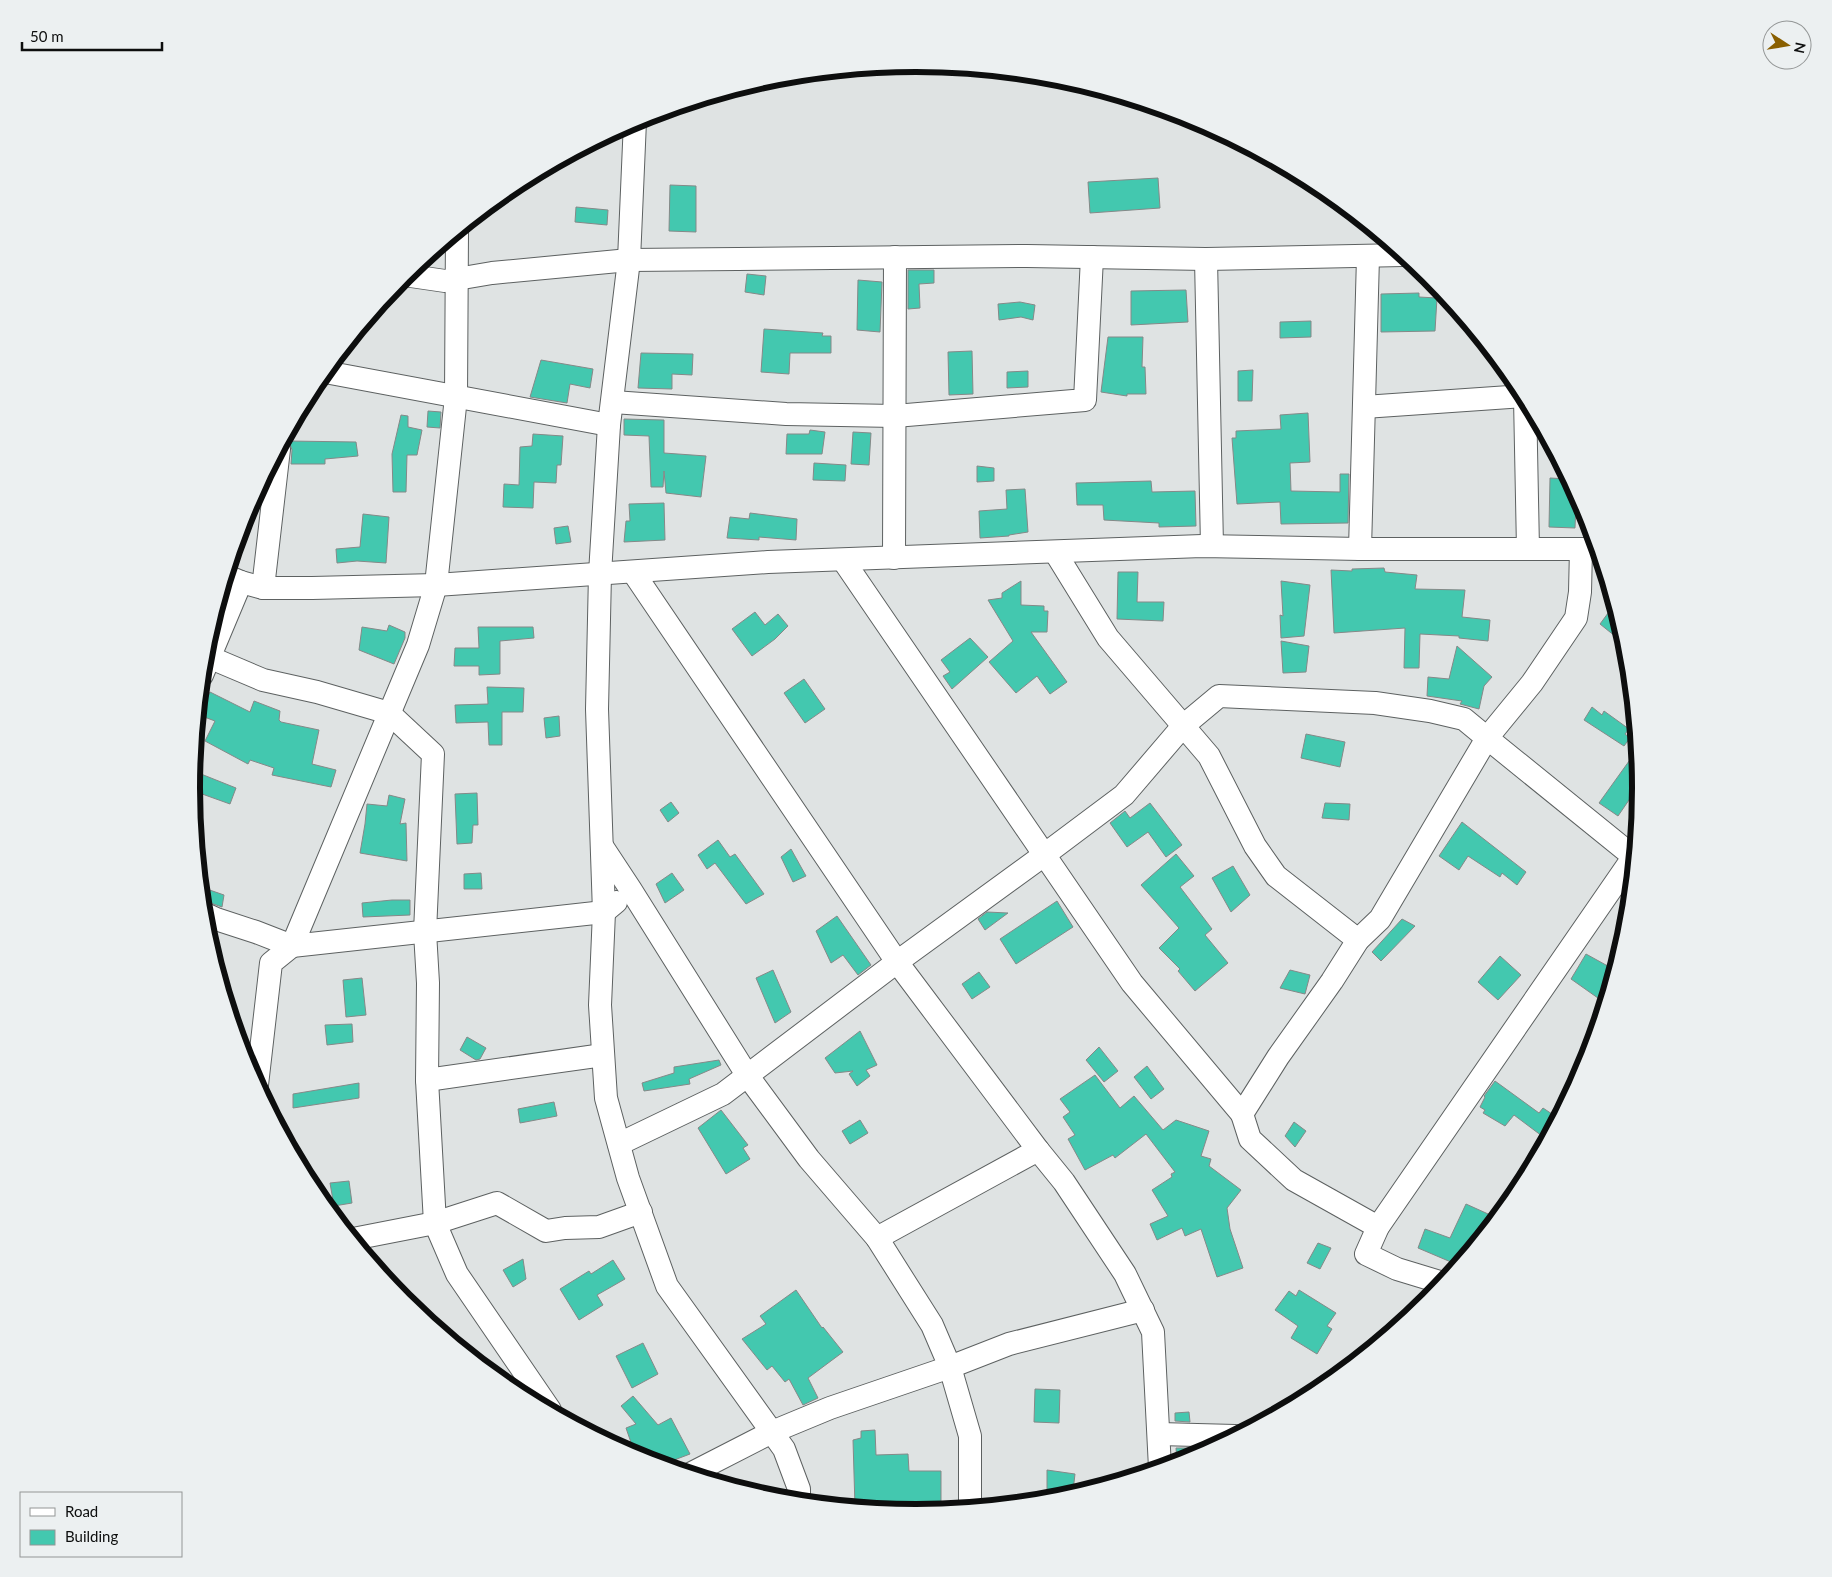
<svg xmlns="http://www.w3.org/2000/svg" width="1832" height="1577" viewBox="0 0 1832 1577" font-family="Lato,sans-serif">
<rect width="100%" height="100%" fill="#dfe3e3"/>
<g fill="#43c8af" stroke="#858988">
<path d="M1158,178L1160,208L1090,213L1088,182Z"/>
<path d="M670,185L696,186V232L669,231Z"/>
<path d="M576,207L608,210L607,225L575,222Z"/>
<path d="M908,270H934V283L919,284L920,308L908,309Z"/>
<path d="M747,274L766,276L764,295L745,292Z"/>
<path d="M858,280L882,282L880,332L857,330Z"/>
<path d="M1186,290L1188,322L1131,325V291Z"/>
<path d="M1419,293V297L1437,298L1435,331L1381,332V294Z"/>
<path d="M1020,302L1035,305L1033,320L1021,317L999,320L998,304Z"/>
<path d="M1311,321V337L1280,338V322Z"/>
<path d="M764,329L823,333L822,336H831V353H790L789,374L761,372Z"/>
<path d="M1108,337H1143L1142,367H1145L1146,394H1127V396L1101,392Z"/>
<path d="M972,351L973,394L949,395L948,352Z"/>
<path d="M641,353L693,354L692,375L672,374V389L638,388Z"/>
<path d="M541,360L593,369L590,388L570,384L567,403L530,397Z"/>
<path d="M1253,370L1252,401H1238V371Z"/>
<path d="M1028,371V387L1007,388V372Z"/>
<path d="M428,411L441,412L440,428L427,427Z"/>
<path d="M1308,413L1310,462L1290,463L1291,491L1340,492V474H1349L1348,523L1281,524L1280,502L1237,504L1232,438H1236V431L1281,429L1280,415Z"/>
<path d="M401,415L408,416V427L422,430L417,455H407L406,492H393L392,454Z"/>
<path d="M624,419L664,420V453L706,456L701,497L666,493L664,471L663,487H651L649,436L624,435Z"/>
<path d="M810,430L825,432L822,454H786L787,434H809Z"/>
<path d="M853,432L871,433L869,465L851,464Z"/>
<path d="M533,434L563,436L561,465H557L556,483L534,482L533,508L503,507L504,484L519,485L520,447L532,446Z"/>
<path d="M289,441L356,442L358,456L325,459V464H291L292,450Z"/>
<path d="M814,463L846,465L845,481L813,480Z"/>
<path d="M977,466L994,468V481L977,482Z"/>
<path d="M1550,478L1568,479L1572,486V504H1576L1575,528L1549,527Z"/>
<path d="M1151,481L1152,492L1195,491L1196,526L1159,527V523L1104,520L1103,505H1077L1076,483Z"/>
<path d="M1025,489L1028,532L1009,535V536L980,538L979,511L1007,509L1006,490Z"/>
<path d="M664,503L665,540L624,542L626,521H630L629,504Z"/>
<path d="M750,513L797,519L796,540L759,537V540L727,538L730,517L749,519Z"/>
<path d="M363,514L389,517L386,563L357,561L337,563L336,549L360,547Z"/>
<path d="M568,526L571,542L556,544L554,528Z"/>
<path d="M1384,568L1385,572L1417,575L1415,589L1465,590L1462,617L1490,620L1488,641L1459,638V636L1420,634L1419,668H1404L1405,628L1334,633L1331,570L1352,571V569Z"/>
<path d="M1118,572H1138L1137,602H1164L1163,621L1117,619Z"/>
<path d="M1021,581V605L1044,606V611H1048L1047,632H1031L1067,682L1050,694L1037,676L1016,693L989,662L1013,641L988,600L1002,598V593Z"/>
<path d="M1281,581L1310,585L1304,636L1281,638L1280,615L1283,616Z"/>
<path d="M1614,605L1617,614L1626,645L1600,624Z"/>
<path d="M755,612L765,625L778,614L788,626L775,639L752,656L732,629Z"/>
<path d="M389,625L405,632V638L394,664L359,650L362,627L387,631Z"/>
<path d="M478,627H533L534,638L500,641V674L479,675V666H454L455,648H479Z"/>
<path d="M970,638L988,657L952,689L943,676L950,672L941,660Z"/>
<path d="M1281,641L1309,646L1306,672L1283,673Z"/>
<path d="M1457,646L1492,677L1484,686L1479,709L1460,704L1462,701L1427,696L1428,677L1449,679Z"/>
<path d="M804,679L825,709L805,723L784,693Z"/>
<path d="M487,687L524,688L523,712H502V745H489L488,722L456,723L455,705L488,704Z"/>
<path d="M210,692L250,712L254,701L280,711L279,720L281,722L319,730L312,764L336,770L331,787L272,775L274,768L250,760L248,764L205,741L215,721L199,715Z"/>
<path d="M1592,707L1602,715L1604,711L1629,729L1625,734L1630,738L1624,746L1584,720Z"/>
<path d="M559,716L560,736L546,738L544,718Z"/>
<path d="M1306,734L1345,742L1340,767L1301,758Z"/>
<path d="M1637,750L1640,784L1618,816L1599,803Z"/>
<path d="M196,772L236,788L230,804L191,790L192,784Z"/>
<path d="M477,793L478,825H473L472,843L457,844L455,794Z"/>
<path d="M389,795L405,799L400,824L406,823L407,861L360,853L365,824L367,804L387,806Z"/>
<path d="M671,802L679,813L668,822L660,810Z"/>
<path d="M1150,803L1182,845L1166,857L1148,832L1127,847L1110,823L1125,811L1130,818Z"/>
<path d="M1325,803L1350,804L1349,820L1322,818Z"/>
<path d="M1462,822L1526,872L1517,885L1502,873L1500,877L1468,856L1459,870L1439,856Z"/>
<path d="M718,840L730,857L735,854L764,894L746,904L715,863L707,869L698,855Z"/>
<path d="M791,849L806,876L793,882L781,857Z"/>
<path d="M1176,854L1194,876L1180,887L1212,929L1205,935L1228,963L1195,991L1178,971L1180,969L1159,948L1179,928L1141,885Z"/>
<path d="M1233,866L1250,895L1231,912L1212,878Z"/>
<path d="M481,873L482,889H464V874Z"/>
<path d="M672,873L684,890L665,903L656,884Z"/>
<path d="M201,887L224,895L222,907L202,900Z"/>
<path d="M392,900H410V915L363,917L362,903Z"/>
<path d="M1057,901L1073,927L1016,964L1000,939Z"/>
<path d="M987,912L1008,913L985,930L978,919Z"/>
<path d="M837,916L871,965L858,975L843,955L831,963L816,931Z"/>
<path d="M1402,919L1415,926L1381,961L1372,952Z"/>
<path d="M205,928L217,933L213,955L205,930Z"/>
<path d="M1586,954L1615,970L1605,1003L1571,979Z"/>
<path d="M1500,956L1521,975L1498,1000L1478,982Z"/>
<path d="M773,970L791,1012L775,1023L756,978Z"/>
<path d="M1290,970L1310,975L1305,994L1280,988Z"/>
<path d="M979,972L990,987L972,999L962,984Z"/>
<path d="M362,978L366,1015L346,1017L343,980Z"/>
<path d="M352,1024L353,1042L327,1045L325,1025Z"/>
<path d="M860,1031L877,1065L866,1070L870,1076L857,1086L849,1074L853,1071L835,1073L825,1058Z"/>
<path d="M467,1037L486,1048L480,1059L476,1060L460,1050Z"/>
<path d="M1099,1047L1118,1071L1104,1082L1086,1060Z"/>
<path d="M719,1060L721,1065L689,1079L690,1084L644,1091L642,1083L674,1073V1067Z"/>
<path d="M1147,1066L1164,1089L1151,1099L1134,1077Z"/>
<path d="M1095,1075L1120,1108L1134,1096L1163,1130L1176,1120L1209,1131L1201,1156L1211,1159L1209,1166L1241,1190L1227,1208L1230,1229L1243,1268L1217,1277L1201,1229L1185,1236L1182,1228L1157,1240L1150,1224L1168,1216L1152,1190L1172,1177L1171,1174L1175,1172L1146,1134L1115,1158L1113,1155L1085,1170L1068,1139L1075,1135L1063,1117L1070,1112L1060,1099Z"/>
<path d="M1495,1081L1539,1113L1543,1108L1558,1118L1546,1139L1514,1115L1505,1126L1483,1113L1485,1110L1480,1107L1485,1097L1484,1096Z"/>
<path d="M359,1083V1098L293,1108V1094Z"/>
<path d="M554,1102L557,1116L520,1123L518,1109Z"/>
<path d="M721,1110L748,1145L743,1148L750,1159L726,1174L698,1128Z"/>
<path d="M860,1120L868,1133L850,1144L842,1131Z"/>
<path d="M1294,1122L1306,1131L1295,1147L1285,1136Z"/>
<path d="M349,1181L352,1203L334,1206L330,1183Z"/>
<path d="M1466,1204L1497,1218L1458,1265L1418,1248L1425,1229L1450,1238Z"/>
<path d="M1318,1243L1331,1248L1320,1269L1307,1263Z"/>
<path d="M523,1259L526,1279L513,1287L503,1270Z"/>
<path d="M613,1260L625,1279L597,1295L603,1305L579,1320L560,1289L589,1271L591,1274Z"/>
<path d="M796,1290L822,1328L823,1327L843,1352L808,1378L818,1398L803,1405L789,1379L785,1382L772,1366L767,1370L742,1339L766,1324L760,1316Z"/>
<path d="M1299,1290L1336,1313L1327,1326L1332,1329L1317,1354L1291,1338L1298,1326L1275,1310L1289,1291L1296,1296Z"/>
<path d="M643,1343L658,1374L632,1388L616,1356Z"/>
<path d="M1035,1389L1060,1390L1059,1423L1034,1422Z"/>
<path d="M633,1396L658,1425L671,1418L690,1454L661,1465L636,1457L626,1428L636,1424L621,1406Z"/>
<path d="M1189,1412L1190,1422L1175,1421V1413Z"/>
<path d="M875,1430L876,1455L908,1454L909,1471H941V1508L885,1510H883V1506L855,1507L853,1440L861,1438V1431Z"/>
<path d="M1176,1448H1191L1192,1459L1177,1463Z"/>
<path d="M1047,1470L1075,1474L1073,1491H1047Z"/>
</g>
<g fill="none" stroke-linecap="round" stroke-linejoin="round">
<defs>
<g id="street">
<path d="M635,121L629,260L609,425L600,574L597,709L604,912L600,1005L606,1098L628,1178L667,1286L784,1449L799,1489V1502"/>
<path d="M1206,259L1212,546"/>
<path d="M404,275L445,281L492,273L629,260L1027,256L1206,259L1403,255"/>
<path d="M325,372L609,425"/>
<path d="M1525,398L1528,549"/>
<path d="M613,402L786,414L895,416L1085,400L1092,257"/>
<path d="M1364,407L1524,396"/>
<path d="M1360,549L1368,257"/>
<path d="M1581,549L1580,592L1576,618L1532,683L1487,738L1634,857"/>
<path d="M1055,552L1108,638L1209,756L1255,846L1276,876L1358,940"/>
<path d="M894,558L895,257"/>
<path d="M843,560L1132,983L1242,1114L1250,1139L1294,1180L1378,1227"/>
<path d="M633,572L897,962L1038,1150L1064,1182L1125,1274L1153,1332L1160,1468"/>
<path d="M227,576L241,582L263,588H312L436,585L768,562L1202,546L1360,549H1597"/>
<path d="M263,588L279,449"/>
<path d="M204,655L263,680L317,692L389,713L433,754L425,932L428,983L427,1080L435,1223L457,1274L550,1410"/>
<path d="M202,675L241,582"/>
<path d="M602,846L631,890L747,1075L809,1159L877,1238L932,1325L950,1367L970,1436V1508"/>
<path d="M203,913L216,919L256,932L292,946L604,912L616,902"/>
<path d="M427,1080L603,1055"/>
<path d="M257,1085L271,963L292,946L418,645L436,585L456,397L457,232"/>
<path d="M619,1144L723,1094L897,962L1044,855L1124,795L1183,726L1219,696L1375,703L1430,711L1464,719L1487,738L1380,919L1358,940L1332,981L1278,1057L1242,1114"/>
<path d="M877,1238L1038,1150"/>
<path d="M353,1239L435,1223L497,1203L546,1231L565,1228L599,1227L641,1212"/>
<path d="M1443,1283L1397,1269L1366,1254L1378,1227L1634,856"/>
<path d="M1159,1434L1235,1436"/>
<path d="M690,1474L772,1432L830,1408L950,1367L1009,1344L1143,1310"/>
</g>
</defs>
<use href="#street" stroke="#5d6161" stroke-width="24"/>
<use href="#street" stroke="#fff" stroke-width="22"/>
</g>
<path d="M0 0H1832V1577H0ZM200 788a716 716 0 1 1 1432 0a716 716 0 1 1-1432 0Z" fill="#ecf0f1" fill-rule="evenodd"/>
<path fill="none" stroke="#0d0e0e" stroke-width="6" d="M200 788a716 716 0 1 1 1432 0a716 716 0 1 1-1432 0Z"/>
<rect x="20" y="1492" width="162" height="65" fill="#ecf0f1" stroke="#939696"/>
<rect x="30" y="1508" width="25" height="8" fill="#ffffff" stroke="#939696"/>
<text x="65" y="1517" font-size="15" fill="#0d0e0e">Road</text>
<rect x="30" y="1530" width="25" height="15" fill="#43c8af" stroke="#939696"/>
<text x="65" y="1542" font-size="15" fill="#0d0e0e">Building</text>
<g transform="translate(1787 45) rotate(102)"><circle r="24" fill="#ecf0f1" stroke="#939696"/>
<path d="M0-4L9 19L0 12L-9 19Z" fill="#895f00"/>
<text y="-8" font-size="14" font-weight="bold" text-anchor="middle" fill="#0d0e0e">N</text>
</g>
<path d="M22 42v8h140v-8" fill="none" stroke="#0d0e0e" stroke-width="2.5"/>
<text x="30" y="42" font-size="15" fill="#0d0e0e" stroke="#ecf0f1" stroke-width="4" paint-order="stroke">50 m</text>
</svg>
